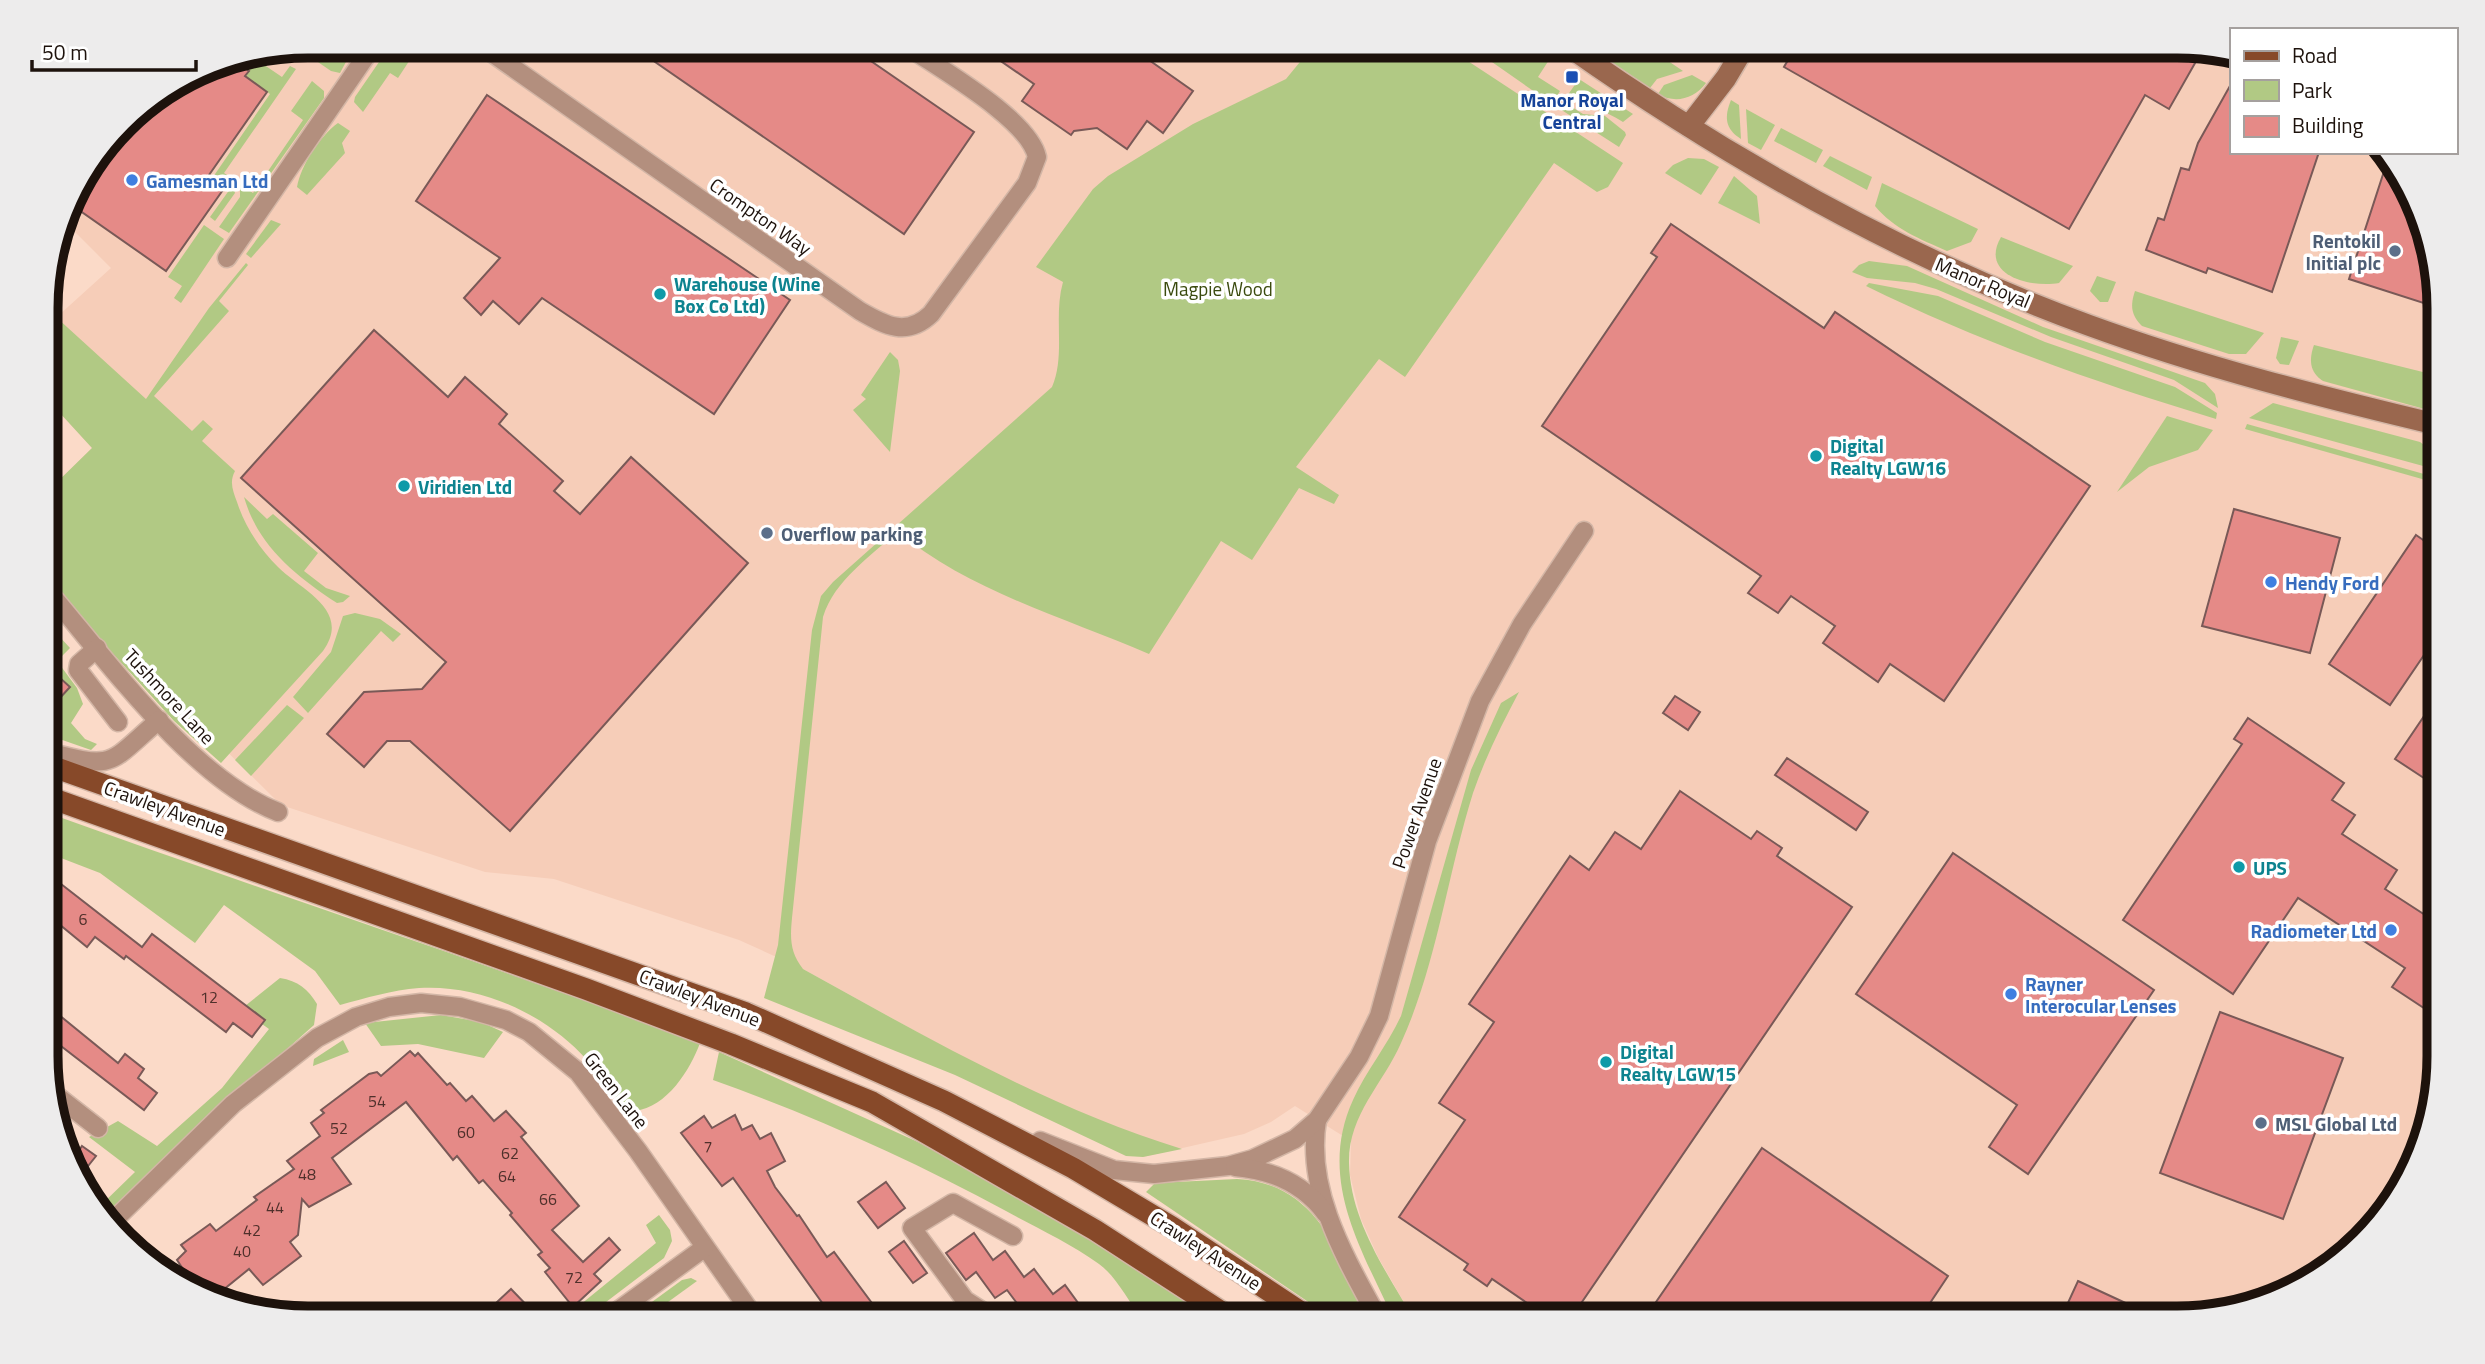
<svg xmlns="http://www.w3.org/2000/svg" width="2485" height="1364" viewBox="0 0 2485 1364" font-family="'Titillium Web',sans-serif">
<rect width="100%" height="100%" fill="#fbdac8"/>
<path fill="#f6cdb8" d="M307,46H2178L2231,53V152H2385L2396,162L2439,290V1073L2405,1187L2323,1275L2261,1305L2194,1318H1413L1378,1257L1361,1219L1350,1175L1351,1141L1295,1106L1271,1122L1244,1134L1143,1157L803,969L739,940L554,879L485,872L281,805L187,712L48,491L92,448L48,400V325L111,268L64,221L73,191L134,111L208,65Z"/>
<g fill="#b1c984">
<path d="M325,46H349L347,60L340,73L331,71L315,60Z"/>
<path d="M390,46H419L398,78L390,73L363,112L354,102L355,97Z"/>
<path d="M1313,46H1445L1623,163L1608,187L1597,192L1554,163L1405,377L1379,359L1296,467L1339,495L1334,504L1299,488L1252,560L1221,541L1149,654C1063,617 969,591 897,531C870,558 835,579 823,617L792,918C790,938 790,953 803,969C926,1037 1047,1107 1182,1149L1143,1157L1126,1156L955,1075L764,998L778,945L812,630L821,596L833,582L1052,387C1066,354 1053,317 1063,282L1036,267L1093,189L1108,176L1193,124L1286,79Z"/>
<path d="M1469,46H1528L1549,60L1538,77L1560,91L1552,104Z"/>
<path d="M1588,46H1646L1683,71L1657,79L1650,88Z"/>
<path d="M254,58L282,77L290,66L296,69L224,173L231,178L235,193L215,221L210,217L230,189L213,177L270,94L245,76Z"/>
<path d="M1692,75L1706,83C1694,99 1675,104 1658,94L1664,85Z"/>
<path d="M1579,79L1633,114L1623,122C1604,109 1587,109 1567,96Z"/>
<path d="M312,81L324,91V98L229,233L219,227L240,197V184L253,193L303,120L291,111Z"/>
<path d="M1731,100L1739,105L1741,139C1725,129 1724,117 1731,100Z"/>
<path d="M1564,102L1583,114L1605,116L1625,132L1626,135L1619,147L1560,109Z"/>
<path d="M1746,109L1775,125L1761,150L1748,143Z"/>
<path d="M338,123L350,131L342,143L345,153L307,195L297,187C301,165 320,136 338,123Z"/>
<path d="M1781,128L1823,150L1816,163L1774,141Z"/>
<path d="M1830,156L1872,177L1867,190L1823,166Z"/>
<path d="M1688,158L1704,159L1719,167L1701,195L1665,173L1673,165Z"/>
<path d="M1734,176L1757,196L1760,224L1718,203Z"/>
<path d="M1882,183L1978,229L1971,242L1947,251C1920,239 1894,229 1875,206Z"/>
<path d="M271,220L281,224L251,258L246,254Z"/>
<path d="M204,225L224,239L181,303L174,298L182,286L168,277Z"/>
<path d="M2001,237L2073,266L2059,283C2030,288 1979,275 2001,237Z"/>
<path d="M1869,261L1907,266L2043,327L2205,383L2215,394L2218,408L2174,380L2051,337L1936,289L1915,283L1867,278L1852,272L1859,265Z"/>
<path d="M246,263L248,265L219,301L229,311L154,396L192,431L203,420L213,429L202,441L235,471C229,482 233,491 237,502C245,527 260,549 278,567C302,591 352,610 323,651L221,763L174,721L48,582V491L92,448L48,400V325L56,317L146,399L209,308Z"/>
<path d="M2097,276L2116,282L2108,302H2100L2090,291Z"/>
<path d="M1869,283L1938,296L2045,342L2175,387L2217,413L2216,419C2096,383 1978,341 1866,286Z"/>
<path d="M2135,291L2264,333L2246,354H2229L2142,326C2131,315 2130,306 2135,291Z"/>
<path d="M2281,337L2299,341L2289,365L2280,364L2276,358Z"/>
<path d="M2314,345L2439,376V413L2323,381C2309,372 2309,359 2314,345Z"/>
<path d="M890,352L898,360L900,371L890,452L853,410L866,399L861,395Z"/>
<path d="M2273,403L2420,442L2428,448L2434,469L2249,418Z"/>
<path d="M2167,416L2213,430L2198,450L2149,467L2117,492Z"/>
<path d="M2247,424L2431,476L2429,481L2245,429Z"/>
<path d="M244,497L267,519L273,514L318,553L304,571L326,588L350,596L343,602L337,603C296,576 258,546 244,497Z"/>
<path d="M355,613L380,619L401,634L393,642L381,631L308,713L293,697L331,652L343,616Z"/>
<path d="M48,624L70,648L57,661L77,688L83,704L71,723L85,739L97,744L91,750L48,735V701L52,705L50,669L48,671Z"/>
<path d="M1519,692C1502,724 1485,758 1473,793C1447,876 1437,964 1401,1043C1383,1084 1348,1115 1349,1163C1350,1220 1386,1271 1413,1318H1393C1361,1248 1317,1179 1353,1100C1366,1071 1387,1046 1401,1016L1471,770L1501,703Z"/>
<path d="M287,705L304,718L251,776L235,760Z"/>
<path d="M48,813C264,891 484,962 700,1043C690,1070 667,1107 635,1111C616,1106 600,1075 587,1060C547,1015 481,984 419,988C392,990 366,998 340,1005L315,971L224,905L195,943L100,873L48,853Z"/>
<path d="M280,978C298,981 308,989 317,1004L314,1025L198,1128L108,1219L97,1209L135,1172L89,1137L118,1121L157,1146L222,1088L269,1029L262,1024L264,1020L245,1006Z"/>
<path d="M441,1015L481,1022L503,1032L484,1058L418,1044L381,1046L365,1023Z"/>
<path d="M343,1040L349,1052L313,1066L314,1059Z"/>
<path d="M719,1052L918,1142L1075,1228L1217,1318H1141C1129,1302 1116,1276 1099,1264C1070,1243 1037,1228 1006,1211C912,1160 814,1116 713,1080Z"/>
<path d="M1237,1179C1318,1183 1339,1256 1372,1318H1332L1146,1192L1155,1183Z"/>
<path d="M659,1215L670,1230L672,1241L664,1258L585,1318H564L656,1243L646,1225Z"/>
<path d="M691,1278L697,1281L646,1318H630L682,1280Z"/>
</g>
<g fill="#e58a87" stroke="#795957" stroke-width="2">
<path d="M632,46H849L974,132L904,234Z"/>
<path d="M979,46H1129L1193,91L1163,133L1147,121L1127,149L1097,128L1074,131L1071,135L1022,101L1034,84Z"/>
<path d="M1796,46H2178L2203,49L2169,109L2145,95L2069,229L1784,67Z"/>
<path d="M233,60L249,71L245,76L267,92L209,175L225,187L166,271L69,203L73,191L134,111L208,65Z"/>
<path d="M2231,84V152H2319L2272,292L2208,268L2206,273L2146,250L2158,218L2164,220L2181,168L2189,170L2198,143Z"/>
<path d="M487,95L790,300L714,414L542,298L519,324L493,301L481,315L464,298L500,258L416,201Z"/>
<path d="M2389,156L2396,162L2426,224L2439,290V308L2349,279Z"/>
<path d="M1671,224L1824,328L1835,312L2090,486L1944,701L1890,664L1878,682L1823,643L1835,626L1791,596L1778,613L1748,593L1761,576L1542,426L1657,257L1651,253Z"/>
<path d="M374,330L448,397L465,377L507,414L499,424L563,481L554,491L580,514L631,457L748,563L510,831L410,741H387L364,767L327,734L364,692L422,689L446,662L241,478Z"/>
<path d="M2234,509L2340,538L2310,653L2202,626Z"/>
<path d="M2416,535L2439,551V633L2390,705L2329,664Z"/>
<path d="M48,667L70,687L48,711Z"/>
<path d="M2439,694V788L2395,759Z"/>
<path d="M1675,696L1700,712L1688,730L1663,713Z"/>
<path d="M2248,718L2344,783L2332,800L2355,815L2342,834L2397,870L2385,889L2439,924V1018L2392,987L2405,968L2298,898L2233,994L2123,920L2242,744L2234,739Z"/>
<path d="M1787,758L1868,812L1856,830L1775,775Z"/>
<path d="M1680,791L1751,839L1757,831L1782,848L1777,856L1852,907L1571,1318H1549L1492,1279L1487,1286L1464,1270L1468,1264L1399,1217L1465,1120L1439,1103L1494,1022L1469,1004L1570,856L1589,870L1615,832L1641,849Z"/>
<path d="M1953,853L2154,990L2028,1174L1989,1147L2017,1105L1856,994Z"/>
<path d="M61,884L142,947L152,934L265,1020L252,1037L233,1023L226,1032L126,956L124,959L95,937L87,947L48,915V901Z"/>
<path d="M48,1006L118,1063L125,1054L144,1069L138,1078L157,1093L144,1110L48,1036Z"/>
<path d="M2220,1012L2343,1058L2283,1219L2160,1173Z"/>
<path d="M410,1051L415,1056L418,1053L447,1085L450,1083L466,1101L472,1096L494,1121L506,1111L526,1133L521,1137L579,1206L552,1230L583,1262L609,1238L620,1250L594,1274L601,1281L573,1307L545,1272L550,1268L538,1255L542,1252L510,1215L512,1213L483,1180L479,1183L457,1156L453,1160L406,1102L332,1158L351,1184L309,1207L302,1199L298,1235L290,1242L301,1256L263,1285L249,1269L213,1298L179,1285L189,1278L177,1260L186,1251L181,1245L210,1224L216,1231L257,1200L254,1197L294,1169L287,1161L320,1136L311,1123L324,1113L321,1110L369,1074L377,1072L381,1076Z"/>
<path d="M735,1115L742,1130L752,1125L760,1139L771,1133L785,1161L767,1171L775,1187L797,1216L799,1215L827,1257L834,1252L883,1318H833L733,1178L722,1186L681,1133L704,1116L712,1128Z"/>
<path d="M82,1146L96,1156L80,1176L73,1159Z"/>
<path d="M1762,1148L1948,1276L1920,1318H1645Z"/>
<path d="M886,1182L905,1208L878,1228L858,1202Z"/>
<path d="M974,1233L993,1260L1005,1251L1024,1277L1034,1269L1053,1294L1065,1285L1089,1318H1028L1007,1290L995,1298L976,1272L966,1280L946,1253Z"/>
<path d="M904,1241L927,1273L913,1283L889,1252Z"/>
<path d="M2078,1281L2158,1318H2061Z"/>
<path d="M511,1289L539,1318H480Z"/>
</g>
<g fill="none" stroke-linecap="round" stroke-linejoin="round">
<defs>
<g id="street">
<path d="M482,46L860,311C886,326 907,337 931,314L1027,183L1037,157C1029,119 940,69 907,46"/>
<path d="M227,258L373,46"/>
<path d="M48,591C107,660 192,779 278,812"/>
<path d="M97,648L79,664L78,670L118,722"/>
<path d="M48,752C116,770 108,764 159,720"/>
<path d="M48,1089L98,1128"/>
<path d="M1317,1120C1305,1191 1346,1259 1378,1318"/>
<path d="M1040,1141L1114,1170L1154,1174L1228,1166L1253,1159L1295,1139L1317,1120L1359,1057L1379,1016L1427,841L1480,701L1522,624L1584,531"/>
<path d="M1235,1167C1271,1170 1304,1184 1326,1214"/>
<path d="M112,1222L233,1104L317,1038L356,1017L389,1007L421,1003L460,1007L506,1020L529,1032L578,1072L638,1151L755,1318"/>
<path d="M608,1318L704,1248"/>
<path d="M993,1318L965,1300L912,1228L953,1203L1013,1236"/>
</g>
<g id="secondary">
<path d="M1568,46C1730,160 1902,257 2088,325C2203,367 2321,397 2439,425"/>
<path d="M1689,126L1726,78L1745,46"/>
</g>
<g id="primary">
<path d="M48,765L746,1013L944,1101L1073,1168L1172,1227L1310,1318"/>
<path d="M48,797L586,989L731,1044L872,1102L1095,1230L1231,1318"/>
</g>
</defs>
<use href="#street" stroke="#d3b6a6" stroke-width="21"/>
<use href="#secondary" stroke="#d3b6a6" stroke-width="24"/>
<use href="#primary" stroke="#d3b6a6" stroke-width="24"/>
<use href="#street" stroke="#b38f7e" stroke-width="18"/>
<use href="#secondary" stroke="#9a674e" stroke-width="21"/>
<use href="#primary" stroke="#874929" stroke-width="21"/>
</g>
<rect fill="#1a4fb4" stroke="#fff" stroke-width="2.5" x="1565" y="70" width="14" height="14" rx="3.5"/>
<g fill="#3f7fe0" stroke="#fff" stroke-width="2.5">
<circle cx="132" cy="180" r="7"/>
<circle cx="2271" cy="582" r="7"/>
<circle cx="2391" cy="930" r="7"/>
<circle cx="2011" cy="994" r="7"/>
</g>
<g fill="#5c6f8a" stroke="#fff" stroke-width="2.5">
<circle cx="2395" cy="251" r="7"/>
<circle cx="767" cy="533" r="7"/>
<circle cx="2261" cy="1123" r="7"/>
</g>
<g fill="#0f9aa8" stroke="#fff" stroke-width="2.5">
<circle cx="660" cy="294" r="7"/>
<circle cx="1816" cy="456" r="7"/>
<circle cx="404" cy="486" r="7"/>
<circle cx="2239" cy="867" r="7"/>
<circle cx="1606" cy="1062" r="7"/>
</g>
<g text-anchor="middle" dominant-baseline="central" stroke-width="7" stroke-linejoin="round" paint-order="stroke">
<g font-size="16" fill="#4f302b">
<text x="83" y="919">6</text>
<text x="209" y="997">12</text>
<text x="377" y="1101">54</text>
<text x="339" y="1128">52</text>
<text x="466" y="1132">60</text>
<text x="708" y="1146">7</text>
<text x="510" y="1153">62</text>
<text x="307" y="1174">48</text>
<text x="507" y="1176">64</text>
<text x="548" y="1199">66</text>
<text x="275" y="1207">44</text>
<text x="252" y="1230">42</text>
<text x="242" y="1251">40</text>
<text x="574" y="1277">72</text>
</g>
<g font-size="19" font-weight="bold" fill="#164399" stroke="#fff">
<text x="1572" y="99">Manor Royal<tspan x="1572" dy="22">Central</tspan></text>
</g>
<g font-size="19" font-weight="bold" fill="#366cbe" stroke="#fff" text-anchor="start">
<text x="146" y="180">Gamesman Ltd</text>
<text x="2285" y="582">Hendy Ford</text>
<text x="2377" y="930" text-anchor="end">Radiometer Ltd</text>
<text x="2025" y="983">Rayner<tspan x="2025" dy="22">Interocular Lenses</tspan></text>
</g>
<g font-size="19" fill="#1d120c" stroke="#fff">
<text transform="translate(761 216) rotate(35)">Crompton Way</text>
<text transform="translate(1983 282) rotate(23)">Manor Royal</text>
<text transform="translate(170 696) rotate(47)">Tushmore Lane</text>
<text transform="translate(165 808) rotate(20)">Crawley Avenue</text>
<text transform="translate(1416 813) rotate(-71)">Power Avenue</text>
<text transform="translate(700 997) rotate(21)">Crawley Avenue</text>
<text transform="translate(617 1090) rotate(52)">Green Lane</text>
<text transform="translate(1206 1250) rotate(33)">Crawley Avenue</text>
</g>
<g font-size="19" font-weight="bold" fill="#4e5e75" stroke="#fff" text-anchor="start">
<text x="2381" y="240" text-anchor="end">Rentokil<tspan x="2381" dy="22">Initial plc</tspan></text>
<text x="781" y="533">Overflow parking</text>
<text x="2275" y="1123">MSL Global Ltd</text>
</g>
<g font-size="19" font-weight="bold" fill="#0d838f" stroke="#fff" text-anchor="start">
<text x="674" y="283">Warehouse (Wine<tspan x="674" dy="22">Box Co Ltd)</tspan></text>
<text x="1830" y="445">Digital<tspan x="1830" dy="22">Realty LGW16</tspan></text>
<text x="418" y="486">Viridien Ltd</text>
<text x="2253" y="867">UPS</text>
<text x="1620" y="1051">Digital<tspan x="1620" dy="22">Realty LGW15</tspan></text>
</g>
<g font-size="19" fill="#3a4a0e" stroke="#fff">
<text x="1218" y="288">Magpie Wood</text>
</g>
</g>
<path d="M0 0H2485V1364H0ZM308 58H2177A250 250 0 0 1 2427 308V1056A250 250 0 0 1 2177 1306H308A250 250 0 0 1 58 1056V308A250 250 0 0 1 308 58Z" fill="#edecec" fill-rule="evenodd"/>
<path fill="none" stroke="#1d120c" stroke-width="9" d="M308 58H2177A250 250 0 0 1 2427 308V1056A250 250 0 0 1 2177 1306H308A250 250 0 0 1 58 1056V308A250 250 0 0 1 308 58Z"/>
<rect x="2230" y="28" width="228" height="126" fill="#ffffff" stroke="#a5a09e" stroke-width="2"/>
<rect x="2244" y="51" width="35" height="10" fill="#874929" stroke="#a5a09e" stroke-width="2"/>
<text x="2292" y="63" font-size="21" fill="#1d120c">Road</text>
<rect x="2244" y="80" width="35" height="21" fill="#b1c984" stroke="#a5a09e" stroke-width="2"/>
<text x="2292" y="98" font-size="21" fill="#1d120c">Park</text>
<rect x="2244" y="116" width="35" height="21" fill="#e58a87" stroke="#a5a09e" stroke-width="2"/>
<text x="2292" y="133" font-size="21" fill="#1d120c">Building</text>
<path d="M32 60v10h164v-10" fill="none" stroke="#1d120c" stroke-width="3.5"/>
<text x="42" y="60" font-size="21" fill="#1d120c" stroke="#ffffff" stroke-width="5" paint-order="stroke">50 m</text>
</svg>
